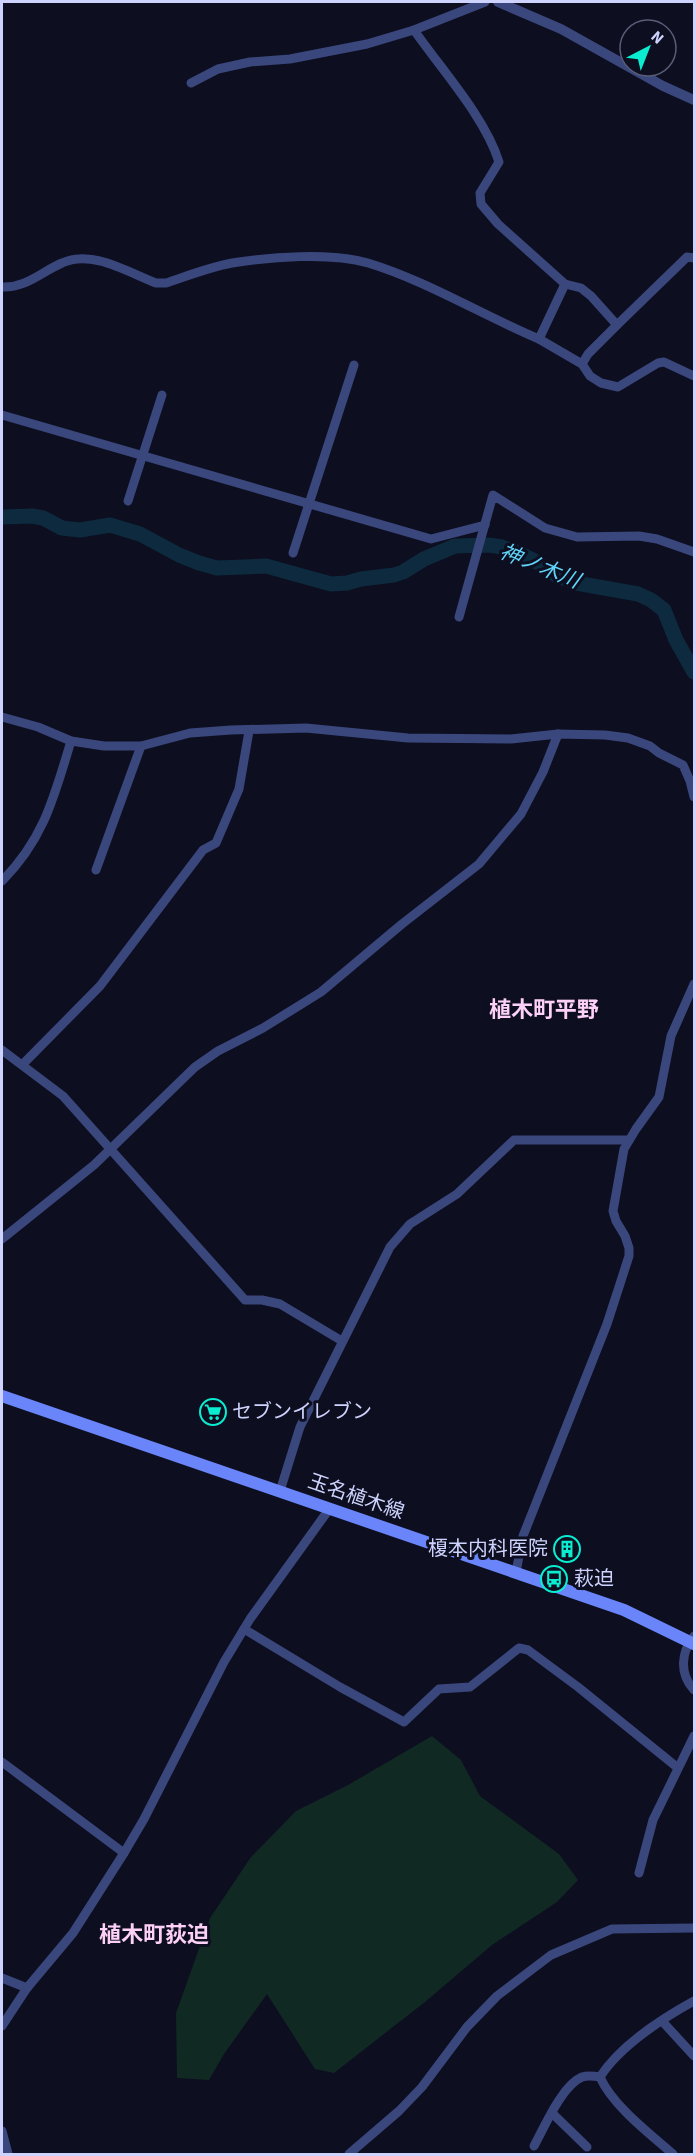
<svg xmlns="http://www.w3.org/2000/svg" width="696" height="2156" viewBox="0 0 696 2156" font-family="'Source Sans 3','Noto Sans JP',sans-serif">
<rect width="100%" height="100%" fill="#0d0e1f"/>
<path fill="#112923" d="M432,1736L461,1760L480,1796L559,1854L578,1880L557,1902L492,1945L425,2002L334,2073L315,2069L267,1994L224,2054L209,2080L177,2078L176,2013L210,1918L251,1857L296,1811L348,1785Z"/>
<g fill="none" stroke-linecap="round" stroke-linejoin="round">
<path stroke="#0d2a3f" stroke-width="15" d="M2,517L32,516L43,518L62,528L80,530L110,525L140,534L179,555L199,563L217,568L266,566L331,584L347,583L361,579L394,575L403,572L424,559L455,546L489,545L502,547L516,552L537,562L556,575L576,583L638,594L651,600L664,610L676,640L694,672"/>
<g stroke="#3a477c" stroke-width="9">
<path d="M414,30C441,69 485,117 499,162L480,193L481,204L498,224L565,284L581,288L591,296L617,325L687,257L694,258"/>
<path d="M191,83L218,69L250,62L290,59L367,44L414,30L485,2"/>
<path d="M2,287C26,288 41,272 62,263C92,249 129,273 156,283H166C187,276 210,267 232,263C271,257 329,252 368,263C427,281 482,315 539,339L565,284"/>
<path d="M539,339L582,364L590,376L601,383L618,387L658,363L664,362L694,376"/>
<path d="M582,364L588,354L617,325"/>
<path d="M2,415L431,539L485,525"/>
<path d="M128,501L162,395"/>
<path d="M293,553L354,365"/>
<path d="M459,617L493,495L545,528L577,537L639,536L657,539L694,552"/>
<path d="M2,717L38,727L71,741L104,746H141L190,733L231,730L306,728L408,738L511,739L558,734L605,735L628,738L650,746L659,753L683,765L690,781L694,797"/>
<path d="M96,870L141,746"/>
<path d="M2,881C44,839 54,797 71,741"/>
<path d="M2,1050L63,1096L245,1300H262L280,1304L342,1341"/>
<path d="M23,1064L100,986L203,850L216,843L239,789L249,731"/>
<path d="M2,1239L94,1165L195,1067L218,1051L263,1028L321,992L402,924L479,864L521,814L543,772L558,734"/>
<path d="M280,1491L300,1427L390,1247L410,1224L457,1194L514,1140H629"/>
<path d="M516,1572L523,1536L607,1324L629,1256V1248L625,1236L616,1221L613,1211L624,1149L636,1129L659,1097L671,1036L694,984"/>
<path d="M244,1629L340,1687L404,1722L439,1689L470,1687L519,1648L528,1650L578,1687L678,1768"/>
<path d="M694,1636C681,1652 679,1674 694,1690"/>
<path d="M2,1762L124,1853"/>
<path d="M639,1873L653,1820L694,1736"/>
<path d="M2,1978L27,1988"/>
<path d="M662,2021L694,2056"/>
<path d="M2,2026L27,1988L73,1933L124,1853L144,1819L224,1662L250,1619L330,1508"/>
<path d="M552,2113L587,2147"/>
<path d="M2,2131L8,2154"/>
<path d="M534,2146C544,2128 562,2085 582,2077C588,2075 594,2076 600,2077"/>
<path d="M349,2154L399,2111L422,2087L467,2027L497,1996L551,1955L612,1929L694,1928"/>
<path d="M673,2154C650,2134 612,2105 600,2077C620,2046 663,2018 694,2001"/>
</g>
<path stroke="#3a477c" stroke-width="10" d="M498,2L561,29L663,86L694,100"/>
<path stroke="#6985f9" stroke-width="12" d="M2,1396L624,1610L694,1644"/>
</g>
<defs>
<symbol id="supermarket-ring" viewBox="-11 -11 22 22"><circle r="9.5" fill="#0d0e1f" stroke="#0aedd1" stroke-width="1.5"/><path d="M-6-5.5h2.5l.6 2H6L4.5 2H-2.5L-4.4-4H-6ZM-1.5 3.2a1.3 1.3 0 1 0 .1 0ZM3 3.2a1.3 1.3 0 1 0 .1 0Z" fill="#0aedd1"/></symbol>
<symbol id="building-ring" viewBox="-11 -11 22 22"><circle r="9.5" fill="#0d0e1f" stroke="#0aedd1" stroke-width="1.5"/><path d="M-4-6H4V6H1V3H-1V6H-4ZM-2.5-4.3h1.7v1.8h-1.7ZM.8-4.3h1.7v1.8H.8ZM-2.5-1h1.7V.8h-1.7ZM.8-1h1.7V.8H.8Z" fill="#0aedd1"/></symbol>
<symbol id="bus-ring" viewBox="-11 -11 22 22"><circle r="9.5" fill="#0d0e1f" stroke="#0aedd1" stroke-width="1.5"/><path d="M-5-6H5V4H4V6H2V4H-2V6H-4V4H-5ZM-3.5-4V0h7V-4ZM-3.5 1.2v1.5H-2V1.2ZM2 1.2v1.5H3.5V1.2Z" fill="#0aedd1"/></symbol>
</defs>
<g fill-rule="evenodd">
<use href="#supermarket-ring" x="198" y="1397" width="30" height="30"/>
<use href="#building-ring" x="552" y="1534" width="30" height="30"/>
<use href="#bus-ring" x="539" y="1564" width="30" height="30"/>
</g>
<g text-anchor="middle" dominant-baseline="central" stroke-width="6" stroke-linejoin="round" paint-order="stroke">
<g font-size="20" fill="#ced3fd" stroke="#0d0e1f" text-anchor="start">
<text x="232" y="1412">セブンイレブン</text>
<text x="548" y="1549" text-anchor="end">榎本内科医院</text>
<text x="574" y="1579">萩迫</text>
</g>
<g font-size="20" fill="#ced3fd" stroke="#0d0e1f">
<text transform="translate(356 1497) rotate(19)">玉名植木線</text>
</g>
<g font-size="21" font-style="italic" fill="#60d4f9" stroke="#0d0e1f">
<text transform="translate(540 566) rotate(22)">神ノ木川</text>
</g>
<g font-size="22" font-weight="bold" fill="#fdd0f7" stroke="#0d0e1f">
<text x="544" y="1010">植木町平野</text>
<text x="154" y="1935">植木町荻迫</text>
</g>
</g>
<rect width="696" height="2156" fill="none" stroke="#ced3fd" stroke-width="6"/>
<g transform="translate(648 48) rotate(42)"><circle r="28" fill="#0d0e1f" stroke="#5a5d78" stroke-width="1.5"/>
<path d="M0-4.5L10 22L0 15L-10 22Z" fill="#0aedd1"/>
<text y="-9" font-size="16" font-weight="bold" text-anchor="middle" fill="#ced3fd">N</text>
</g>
</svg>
